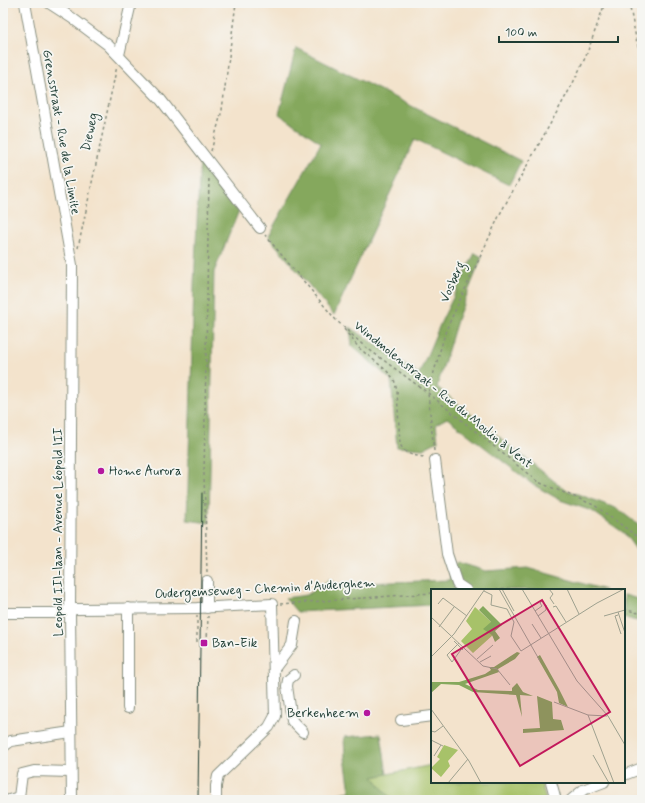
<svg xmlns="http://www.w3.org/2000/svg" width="645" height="803" viewBox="0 0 645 803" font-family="Mynerve,sans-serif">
<rect width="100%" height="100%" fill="#f6f6f2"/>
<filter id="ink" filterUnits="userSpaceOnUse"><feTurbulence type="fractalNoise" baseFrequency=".025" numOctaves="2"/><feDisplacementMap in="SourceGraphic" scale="8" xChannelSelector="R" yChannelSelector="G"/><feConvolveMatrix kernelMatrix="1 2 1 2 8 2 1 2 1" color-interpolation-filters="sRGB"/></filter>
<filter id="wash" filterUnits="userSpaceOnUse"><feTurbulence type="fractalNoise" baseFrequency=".012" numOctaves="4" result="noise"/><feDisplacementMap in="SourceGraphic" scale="16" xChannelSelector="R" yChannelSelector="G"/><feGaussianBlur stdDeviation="0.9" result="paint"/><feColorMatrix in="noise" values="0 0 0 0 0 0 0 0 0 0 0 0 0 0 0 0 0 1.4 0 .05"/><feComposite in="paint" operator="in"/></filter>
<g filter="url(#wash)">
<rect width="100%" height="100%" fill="#f3e3cc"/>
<path fill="#a7c269" stroke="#63804e" d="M432,765V782H541L546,800H392L373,777Z"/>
<g fill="#85a85d" stroke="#527248">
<path d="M296,48L521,161L509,185L415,139L334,315L268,236L321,143L279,114Z"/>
<path d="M200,159L240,208L214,272L209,523L187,520L194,285Z"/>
<path d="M475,253L482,257L458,317L437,387L564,489L618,509L642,528V558L624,533L592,511L560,500L532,484L447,418L436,424L438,441L423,449L397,447L391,380L352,346L350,327L419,374L441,322Z"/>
<path d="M457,562L486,571L528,568L605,590H432V605L297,612L285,598L307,595L330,579L335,584L450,580L451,568Z"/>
<path d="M624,595L642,600V622L624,618Z"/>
<path d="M381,734L387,774L373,777L392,800H307L350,791L345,758L344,737Z"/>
</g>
</g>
<g filter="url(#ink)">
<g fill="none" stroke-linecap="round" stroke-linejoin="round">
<defs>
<g id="minor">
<path d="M25,3L72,265L70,611L72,800"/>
<path d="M49,3L72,18L108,45L161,100L260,228"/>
<path d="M119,55L131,3"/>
<path d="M435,460L447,554L457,584L466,590"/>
<path d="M207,581V608"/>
<path d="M128,608V708"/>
<path d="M3,613H57L76,609L197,608L272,604L275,716L269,727L218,776L216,786V800"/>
<path d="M274,669L292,645L296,621"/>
<path d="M294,675L288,680L287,686L292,721L303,732"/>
<path d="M401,720L432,716"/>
<path d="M3,747L11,741L71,732"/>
<path d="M624,775L642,768"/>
<path d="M551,782L556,800"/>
<path d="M9,800L19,797L22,774L34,771L71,772"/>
<path d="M571,800L583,790L604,782"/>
</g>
</defs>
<use href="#minor" stroke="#899080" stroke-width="12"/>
<g stroke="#899080" stroke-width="1.5" stroke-dasharray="3 3" stroke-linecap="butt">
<path d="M629,3L637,43L642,57"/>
<path d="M211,151L222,110L236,3"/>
<path d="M265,235L336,320L363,345L428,393L538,482L594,505L642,540"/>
<path d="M78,248L117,66"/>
<path d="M344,329L359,348L386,370L394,379L397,391L400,444C405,455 414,456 426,457"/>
<path d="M434,451L428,393L446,330L501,212L572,85L586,56L605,3"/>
<path d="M207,572L204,476L209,176"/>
<path d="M489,590L532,588L542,590"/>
<path d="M280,604L432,593"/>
<path d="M624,609L642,614"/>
<path d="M197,642V616"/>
<path d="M207,642L208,616"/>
</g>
<use href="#minor" stroke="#fff" stroke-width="10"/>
<path stroke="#1f3d34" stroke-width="1" d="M198,800L202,493"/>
</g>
</g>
<g fill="#b5179e" stroke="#f6f6f2" stroke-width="1.5">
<circle cx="101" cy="471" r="4"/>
<rect x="200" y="639" width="8" height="8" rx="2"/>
<circle cx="367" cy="713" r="4"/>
</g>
<g text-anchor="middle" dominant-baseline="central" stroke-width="3.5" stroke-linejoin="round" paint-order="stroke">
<g font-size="13" fill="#1f3d34" stroke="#f6f6f2">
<text transform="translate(61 132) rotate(80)">Grensstraat - Rue de la Limite</text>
<text transform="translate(90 132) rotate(-78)">Dieweg</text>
<text transform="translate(453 282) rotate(-66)">Vosberg</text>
<text transform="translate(443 395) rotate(39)">Windmolenstraat - Rue du Moulin à Vent</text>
<text transform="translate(58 532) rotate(-90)">Leopold III-laan - Avenue Léopold III</text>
<text transform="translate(265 589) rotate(-3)">Oudergemseweg - Chemin d'Auderghem</text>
</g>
<g font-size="13" fill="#1f3d34" stroke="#f6f6f2" text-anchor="start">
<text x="109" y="471">Home Aurora</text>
<text x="212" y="643">Ban-Eik</text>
<text x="359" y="713" text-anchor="end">Berkenheem</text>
</g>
</g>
<g transform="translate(431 589)">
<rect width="194" height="194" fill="#f3e3cc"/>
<path d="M44,18L60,33L62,46L42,64L30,52L41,40L35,32ZM13,156L27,161L17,172L19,177L10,188L0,179L9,170L6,168Z" fill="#a7c269"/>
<path d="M52,17L71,36L64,42L69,49L64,53L61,46L52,40L60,33L48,21ZM86,63L89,64L84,70L67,80L68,83L34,95L47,101L81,102V99L86,94L92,103L102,107L89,106L91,128L85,106L42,103L28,96L10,95L0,104V93H28L54,85L60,81L58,78H63ZM109,66L128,100L137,118L128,114L126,103L106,68ZM106,107L121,113L122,130L130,131L133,141L92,144V140L109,139Z" fill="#85a85d"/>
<path fill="none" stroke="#9ea18f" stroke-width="1" d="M68,0L109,72M71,0L83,22M91,0L146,92L177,127L194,156M118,0L122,5L119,9L123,15M136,0L148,25M53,2L61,6L60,16L76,20L78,24L83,33L80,47L90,62L166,14L193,0M7,15L12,9L36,27M122,18L125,17L135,33M104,22L111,17L109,14L112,11M187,23L194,44M187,26L184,27L190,45M107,27L115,21V16M173,27L194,21M0,28L52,77L66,80L79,96M101,35L110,49M8,38L23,18M23,52L32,61M28,54L16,66L21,73L32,58M0,68L23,45L54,0M46,70L62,56M49,73L60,67M123,113L157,126L176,127M0,120L38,172L50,194M157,126L183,194M0,142L4,143L12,137M0,151L12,157M162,166L178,194M3,167L10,156M17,194L37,170"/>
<path fill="#c2185b" fill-opacity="0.15" stroke="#c2185b" stroke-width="2" d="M111,11L179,123L89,177L21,65Z"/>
<rect width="194" height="194" fill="none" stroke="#1f3d34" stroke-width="2"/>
</g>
<rect width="645" height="803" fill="none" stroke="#f6f6f2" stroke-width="16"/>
<path d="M499 36v6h119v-6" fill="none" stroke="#1f3d34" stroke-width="2"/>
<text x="505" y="36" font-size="12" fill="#1f3d34" stroke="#f6f6f2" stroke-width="3" paint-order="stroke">100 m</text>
</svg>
